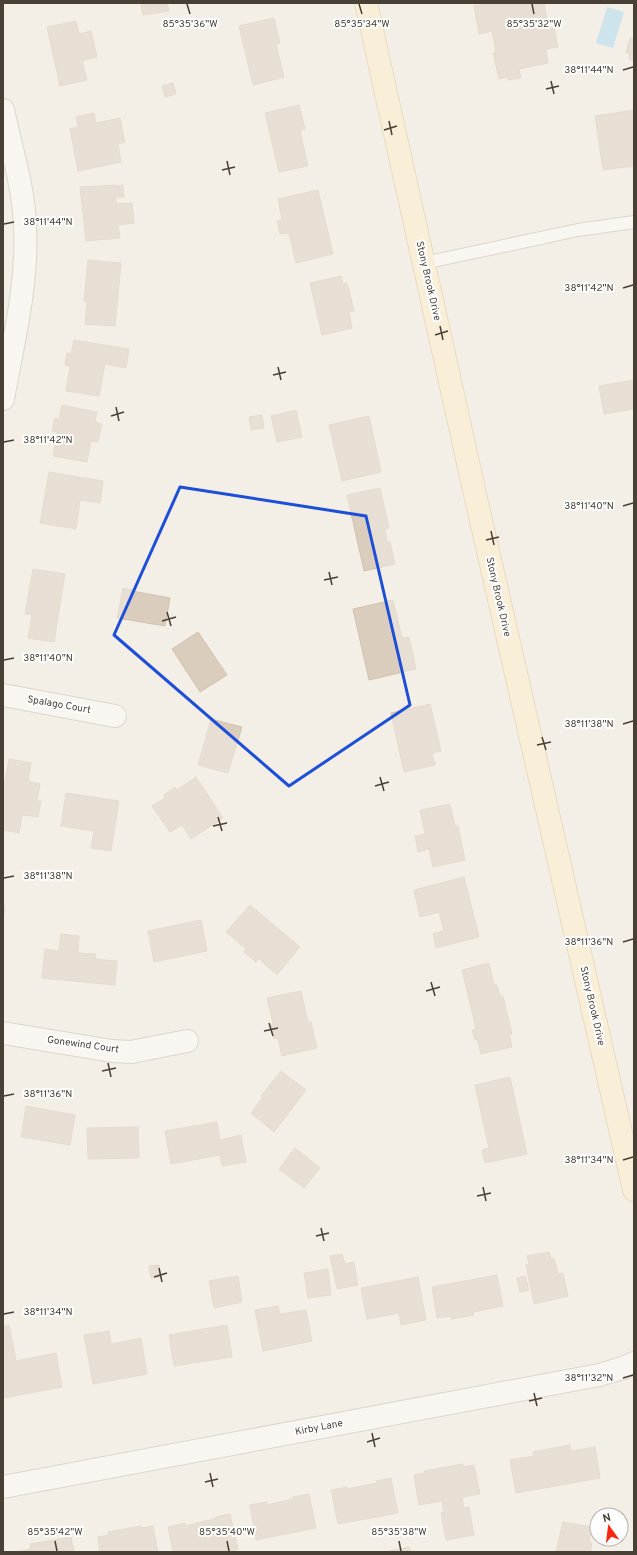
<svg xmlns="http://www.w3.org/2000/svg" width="637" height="1555" viewBox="0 0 637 1555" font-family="Overpass,sans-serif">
<rect width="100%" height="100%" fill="#f4efe6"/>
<path fill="#9ed7f6" d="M607,7L624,12L613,48L596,43Z"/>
<g fill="#dacdbe" stroke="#d2c2ae">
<path d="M146,3H167L169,11L143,15L141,4Z"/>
<path d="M489,3H544L549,28L554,27L558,47L546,49L548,63L519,69L521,78L508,80V77L499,79L493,53H496L492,31L479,34L474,6Z"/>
<path d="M274,18L280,43L276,44L284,77L253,85L239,26Z"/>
<path d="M76,21L79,34L91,31L97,57L82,61L87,80L60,86L47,27Z"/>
<path d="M630,38L634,39V61L629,59L630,54L626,53Z"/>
<path d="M173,83L176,94L165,97L162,86Z"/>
<path d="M299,105L305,129L300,131L308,166L279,172L265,113Z"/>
<path d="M634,110V166L603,170L595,116Z"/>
<path d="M94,113L96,123L120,118L125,142L118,144L121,162L78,171L70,129L78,127L76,117Z"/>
<path d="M115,185V186L123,185L124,197H116V204L132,203L134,223L118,225L120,238L86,241L80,187Z"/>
<path d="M318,190L333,254L296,263L289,233L280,234L277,221L282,220L278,199Z"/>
<path d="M88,260L121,263L115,326L85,324L87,302L84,301Z"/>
<path d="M341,276L343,284L347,283L354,311L349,312L352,328L322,335L310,283Z"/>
<path d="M74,340L129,349L126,368L105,364L99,396L66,391L70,366L65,365L67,353L71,354Z"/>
<path d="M634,380V409L604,414L599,386Z"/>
<path d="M62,405L97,412L95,422L102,424L98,442L91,441L87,462L53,456L57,432L52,431L55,418L59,419Z"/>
<path d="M296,410L302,437L277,442L271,416Z"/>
<path d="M262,415L264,428L251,430L249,417Z"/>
<path d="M369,416L381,472L342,481L329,425Z"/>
<path d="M49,472L103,481L100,503L80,500L76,529L40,523Z"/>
<path d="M380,488L389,528L385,529L387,542H390L395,564L364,571L347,495Z"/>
<path d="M33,569L65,574L54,642L28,638L32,615L25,614Z"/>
<path d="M123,588L133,590L132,591L170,598L165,626L117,618Z"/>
<path d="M393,600L402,638L409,637L416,669L369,680L353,609Z"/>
<path d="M198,632L227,675L200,692L172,649Z"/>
<path d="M430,704L441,751L432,753L435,765L404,772L391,713Z"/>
<path d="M211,719L242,727L228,773L198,765Z"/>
<path d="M9,759L31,763L28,781L40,784L37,801H41L38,817L22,815L19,833L3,830V781L5,782Z"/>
<path d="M196,777L223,818L191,839L182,825L170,832L152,806L165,798L164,795L175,787L177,790Z"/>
<path d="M66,793L119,801L111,851L91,848L94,831L61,826Z"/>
<path d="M450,804L455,826H458L465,860L433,867L429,849L418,852L415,836L425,834L420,810Z"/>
<path d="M464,877L479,937L436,948L433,934L444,931L439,912L420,917L414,890Z"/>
<path d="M3,905L5,906L3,919Z"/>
<path d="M250,905L300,947L277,975L259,959L256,962L244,952L246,949L226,932Z"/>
<path d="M201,920L207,951L154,962L148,931Z"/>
<path d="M61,934L79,936L78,953L96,954L95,959L117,961L115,985L42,978L45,949L59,951Z"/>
<path d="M489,963L494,985H497L500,996H503L512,1034H509L512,1047L481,1054L477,1039L475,1040L472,1030L476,1029L462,970Z"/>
<path d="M301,991L308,1022H311L317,1048L282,1056L278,1038L274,1039L271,1024H273L267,998Z"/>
<path d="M281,1071L306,1090L274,1132L251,1113L263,1097L261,1096Z"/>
<path d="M510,1077L527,1154L485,1163L482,1150L489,1148L475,1085Z"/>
<path d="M26,1106L75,1115L70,1145L21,1137Z"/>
<path d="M217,1122L220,1140L241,1135L246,1162L222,1166L220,1155L171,1164L165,1131Z"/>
<path d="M138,1127L139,1158L88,1159L87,1128Z"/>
<path d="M295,1148L320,1168L304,1188L279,1169Z"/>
<path d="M549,1252L551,1259L554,1258L558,1274L563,1273L568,1296L534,1304L526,1265H529L527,1256Z"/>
<path d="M342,1254L345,1264L354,1262L358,1285L337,1289L330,1256Z"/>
<path d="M159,1265L161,1277L151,1278L149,1266Z"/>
<path d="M328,1269L331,1295L308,1298L304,1273Z"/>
<path d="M497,1275L503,1306L473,1312L474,1315L451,1319V1316L437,1318L432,1287Z"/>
<path d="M238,1276L242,1302L214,1308L209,1281Z"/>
<path d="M525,1276L529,1290L520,1292L517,1278Z"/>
<path d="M418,1277L426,1320L401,1325L399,1313L367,1319L361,1288Z"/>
<path d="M278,1306L280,1314L306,1310L312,1341L263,1351L255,1310Z"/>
<path d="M9,1325L16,1361L56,1353L62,1387L3,1398V1326Z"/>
<path d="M227,1325L232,1357L174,1366L169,1335Z"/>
<path d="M109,1331L111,1344L141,1338L147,1374L93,1384L84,1335Z"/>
<path d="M570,1445L571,1451L595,1447L600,1478L516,1493L510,1460L534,1456L533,1452Z"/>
<path d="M463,1464V1467L474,1465L480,1494L462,1497L464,1508L469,1507L474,1535L446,1540L441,1512H444L442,1501L419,1505L414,1475L425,1473L424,1471Z"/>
<path d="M391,1478L398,1513L338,1524L331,1490L347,1487V1489L377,1483L376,1481Z"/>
<path d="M309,1494L316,1528L256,1540L250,1505L267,1502V1505L280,1502L294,1499L293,1497Z"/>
<path d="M230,1514L238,1549L227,1552H173L168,1527L185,1523L186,1526L201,1522L215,1519V1517Z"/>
<path d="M563,1522L592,1527L589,1542L592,1543L590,1552H556Z"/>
<path d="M141,1526L142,1528L153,1526L158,1552H100L98,1537L108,1535V1532Z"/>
<path d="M71,1537L74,1552H15L31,1549L30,1544Z"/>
<path d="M409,1547L411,1552H385Z"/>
</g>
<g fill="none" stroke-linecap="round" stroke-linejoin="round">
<defs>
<path id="lane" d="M424,263L578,230L634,222"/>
<g id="street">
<path d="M3,110C11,148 24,188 25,227C28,285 13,343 3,399"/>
<path d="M3,695L115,716"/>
<path d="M3,1033L112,1051L131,1052L187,1041"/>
<path d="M3,1487L599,1375L623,1368L634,1363"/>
</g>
<path id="secondary" d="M366,3L477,503L634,1190"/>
</defs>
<use href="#lane" stroke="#c1b7a8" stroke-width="14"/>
<use href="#street" stroke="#c1b7a8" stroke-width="24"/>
<use href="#secondary" stroke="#d8c193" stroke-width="24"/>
<use href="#lane" stroke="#fff" stroke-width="12"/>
<use href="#street" stroke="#fff" stroke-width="22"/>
<use href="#secondary" stroke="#ffeec6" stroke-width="22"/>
</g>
<path d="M0 0H637V1555H0ZM180,487L366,516L410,705L289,786L114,635Z" fill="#f4efe6" fill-opacity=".55" fill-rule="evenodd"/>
<path fill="none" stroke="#1d4ed8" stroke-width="3" stroke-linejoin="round" d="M180,487L366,516L410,705L289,786L114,635Z"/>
<path fill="none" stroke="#483f35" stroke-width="1.5" d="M187,4L190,14M359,4L362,14M532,4L534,14M623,70L633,67M551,81L554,94M546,89L559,86M389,121L392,135M384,130L397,126M227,161L230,175M222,170L235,167M4,224L14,222M623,288L633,285M440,326L443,340M435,335L448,331M278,367L281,380M273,375L286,372M116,407L119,421M111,416L124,412M4,442L14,440M623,506L633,503M491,531L494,545M486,540L499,537M329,572L332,585M324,580L338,577M167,612L171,626M162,621L176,617M4,660L14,658M623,724L633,721M542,737L546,750M537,745L551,742M380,777L384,791M375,786L389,782M218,817L222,831M213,826L227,823M4,878L14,876M623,942L633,939M431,982L435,996M426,991L440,987M269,1023L273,1036M264,1031L278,1028M108,1063L111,1077M102,1071L116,1068M4,1096L14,1094M623,1160L633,1157M483,1187L486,1201M477,1196L491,1193M321,1228L324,1241M316,1236L329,1233M159,1268L162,1282M154,1277L167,1273M4,1314L14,1312M623,1378L633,1375M534,1393L537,1406M529,1401L542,1398M372,1433L375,1447M367,1442L380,1438M210,1473L213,1487M205,1482L218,1479M55,1541L57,1551M227,1541L229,1551M399,1541L401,1551"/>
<g text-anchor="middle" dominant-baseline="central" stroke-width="4" stroke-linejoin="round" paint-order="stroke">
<g font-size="10" fill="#483f35" stroke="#fff">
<text transform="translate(428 281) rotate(77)">Stony Brook Drive</text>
<text transform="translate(498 597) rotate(77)">Stony Brook Drive</text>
<text transform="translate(59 705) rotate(10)">Spalago Court</text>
<text transform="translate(592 1006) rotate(77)">Stony Brook Drive</text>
<text transform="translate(83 1045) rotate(8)">Gonewind Court</text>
<text transform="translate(319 1428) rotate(-11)">Kirby Lane</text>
</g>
</g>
<g font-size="10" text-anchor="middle" fill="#483f35" stroke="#fff" stroke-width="4" stroke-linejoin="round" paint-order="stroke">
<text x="190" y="27">85°35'36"W</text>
<text x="534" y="27">85°35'32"W</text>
<text x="362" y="27">85°35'34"W</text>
<text x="589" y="73">38°11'44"N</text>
<text x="48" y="225">38°11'44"N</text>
<text x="589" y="291">38°11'42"N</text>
<text x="48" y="443">38°11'42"N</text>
<text x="589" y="509">38°11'40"N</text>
<text x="48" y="661">38°11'40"N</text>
<text x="589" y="727">38°11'38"N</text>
<text x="48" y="879">38°11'38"N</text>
<text x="589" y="945">38°11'36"N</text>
<text x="48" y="1097">38°11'36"N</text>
<text x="589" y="1163">38°11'34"N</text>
<text x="48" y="1315">38°11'34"N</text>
<text x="589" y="1381">38°11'32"N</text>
<text x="55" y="1535">85°35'42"W</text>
<text x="227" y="1535">85°35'40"W</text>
<text x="399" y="1535">85°35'38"W</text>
</g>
<rect width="637" height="1555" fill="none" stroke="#483f35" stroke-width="8"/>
<g transform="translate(609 1527) rotate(346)"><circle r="19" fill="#ffffff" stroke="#b6b2ae"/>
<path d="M0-3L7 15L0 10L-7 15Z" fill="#ff2713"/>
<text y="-6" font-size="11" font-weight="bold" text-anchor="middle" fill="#483f35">N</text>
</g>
</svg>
